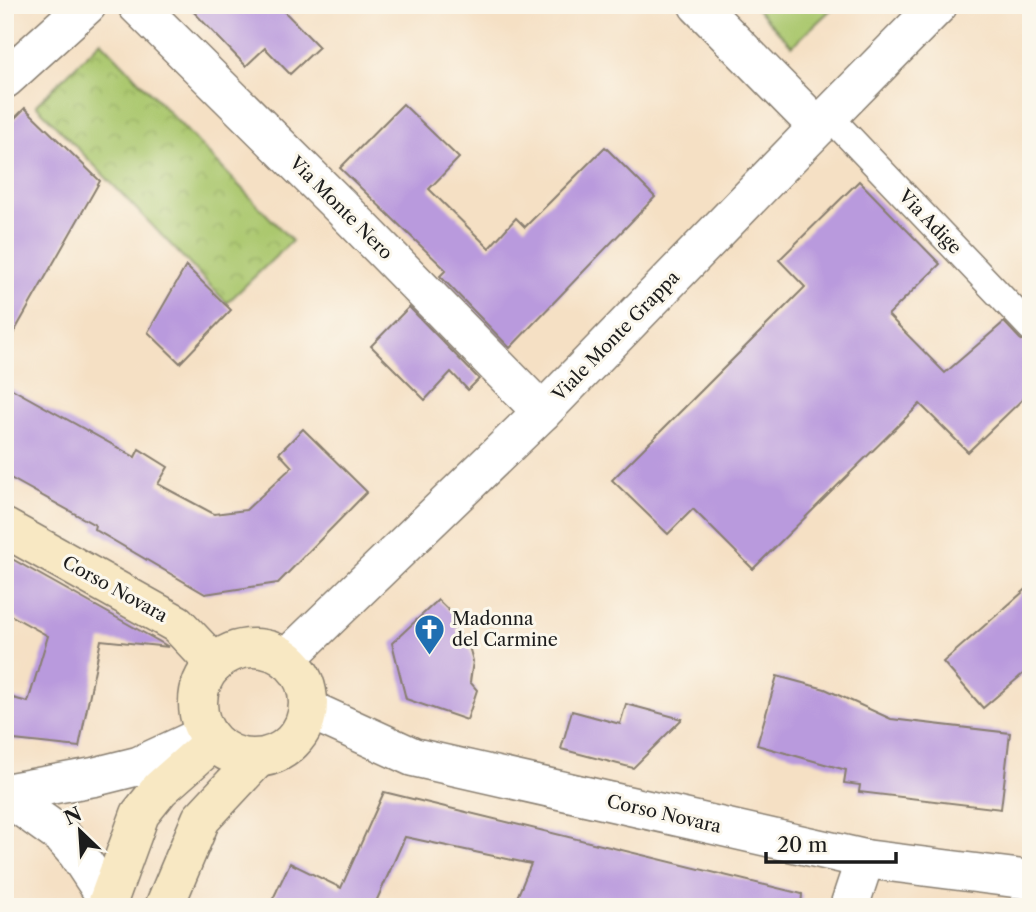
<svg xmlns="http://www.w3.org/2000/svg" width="1036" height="912" viewBox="0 0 1036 912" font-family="'Libre Caslon Text',serif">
<defs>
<pattern id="park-crowns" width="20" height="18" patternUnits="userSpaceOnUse" patternTransform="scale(1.75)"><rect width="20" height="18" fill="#abc86e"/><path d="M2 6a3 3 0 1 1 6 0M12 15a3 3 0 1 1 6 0" fill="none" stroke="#93ab5f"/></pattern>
</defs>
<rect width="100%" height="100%" fill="#fbf7ec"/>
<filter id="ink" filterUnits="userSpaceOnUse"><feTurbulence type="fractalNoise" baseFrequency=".0143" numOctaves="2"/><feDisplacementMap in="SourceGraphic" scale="14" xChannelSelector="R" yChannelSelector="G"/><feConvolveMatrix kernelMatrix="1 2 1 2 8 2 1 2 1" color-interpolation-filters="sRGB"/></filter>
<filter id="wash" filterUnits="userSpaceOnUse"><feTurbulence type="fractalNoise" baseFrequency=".00686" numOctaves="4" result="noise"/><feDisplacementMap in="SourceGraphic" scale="28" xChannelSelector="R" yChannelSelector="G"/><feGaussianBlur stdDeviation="1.57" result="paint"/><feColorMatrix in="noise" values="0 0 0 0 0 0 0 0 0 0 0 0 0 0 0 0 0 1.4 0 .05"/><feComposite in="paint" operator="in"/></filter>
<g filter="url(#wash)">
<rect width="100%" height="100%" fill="#f5e0c4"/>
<path fill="#abc86e" stroke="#647245" stroke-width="2" d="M753,5H836L792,46Z"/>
<path fill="url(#park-crowns)" stroke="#647245" stroke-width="2" d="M101,41L292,241L227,303L36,105Z"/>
<g id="blocks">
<g fill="#b99add">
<path d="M187,5H278L319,47L290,74L265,48L246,66Z"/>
<path d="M403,104L459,158L429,189L489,248L516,218L525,227L605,147L655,197L510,348L440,276L446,270L340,168Z"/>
<path d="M25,108L100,181L5,348V128Z"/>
<path d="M859,181L940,264L888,315L945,373L1004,322L1020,339L1026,343H1031V391L968,452L920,404L753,569L693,509L668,534L612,480L805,287L779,260Z"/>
<path d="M186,266L231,310L180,363L148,332Z"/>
<path d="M409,307L479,379L468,390L451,372L425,400L371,346Z"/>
<path d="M5,385L135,457L139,449L168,467L158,484L214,514L246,510L292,467L279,453L303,429L367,492L278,583L205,594L94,529L95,525L5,475Z"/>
<path d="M5,555L169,647L101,640L79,747L5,739V727L13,698L28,702L48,636L5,612Z"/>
<path d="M1031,585V667L983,708L943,662Z"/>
<path d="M438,600L462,623L456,629L470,650L473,661L470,682L477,690L467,720L406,699L392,643Z"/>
<path d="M777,676L825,689L891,719L1010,733L1001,809L859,792L860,785L844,783L846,770L757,745Z"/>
<path d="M626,704L682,719L633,768L561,749L572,711L620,724Z"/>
<path d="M384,792L802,894L801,907H513L531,864L405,837L375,904L379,907H269L290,863L341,888Z"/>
</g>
</g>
</g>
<g filter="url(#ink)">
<use href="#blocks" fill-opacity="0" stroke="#887e70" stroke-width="2"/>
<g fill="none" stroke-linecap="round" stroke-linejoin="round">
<defs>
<path id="service" d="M829,116L1031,328"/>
<g id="minor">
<path d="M137,5L339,205L542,412"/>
<path d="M698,5L818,127"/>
<path d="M5,79L87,5"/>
<path d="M849,907L865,859"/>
</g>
<g id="tertiary">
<path d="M286,659L542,412L818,127L938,5"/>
<path d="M308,709L413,757L865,859L1031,880"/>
<path d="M5,793L94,777L138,766L207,734"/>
<path d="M5,795L62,836L77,853L108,900"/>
</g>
<g id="secondary">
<path d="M5,528L177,624L215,664"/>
<circle cx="253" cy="703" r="55"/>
<path d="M106,907L140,814L160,789L213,742"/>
<path d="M164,907L201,819L257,759"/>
</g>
</defs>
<use href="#service" stroke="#887e70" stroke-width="29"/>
<use href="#minor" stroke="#887e70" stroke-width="41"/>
<use href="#tertiary" stroke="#887e70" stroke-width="41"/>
<use href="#secondary" stroke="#887e70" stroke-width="41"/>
<use href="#service" stroke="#fff" stroke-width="26"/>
<use href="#minor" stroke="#fff" stroke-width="38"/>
<use href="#tertiary" stroke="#fff" stroke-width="38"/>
<use href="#secondary" stroke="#f8e8c3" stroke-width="38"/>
</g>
</g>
<defs>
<symbol id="church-pin" viewBox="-11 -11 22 30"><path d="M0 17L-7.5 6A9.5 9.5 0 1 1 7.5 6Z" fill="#1f6fb2" stroke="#fbf7ec"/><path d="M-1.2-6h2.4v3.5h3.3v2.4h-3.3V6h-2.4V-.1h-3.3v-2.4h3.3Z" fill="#fff"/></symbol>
</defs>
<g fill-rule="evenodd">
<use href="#church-pin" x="412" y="612" width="35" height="47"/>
</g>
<g text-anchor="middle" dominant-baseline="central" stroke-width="6" stroke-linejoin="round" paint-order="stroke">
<g font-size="18" fill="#1c1c1c" stroke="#fbf7ec">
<text transform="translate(341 208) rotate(45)">Via Monte Nero</text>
<text transform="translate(930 222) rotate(46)">Via Adige</text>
<text transform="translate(616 336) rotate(-46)">Viale Monte Grappa</text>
<text transform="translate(115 589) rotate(29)">Corso Novara</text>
<text transform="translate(664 814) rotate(13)">Corso Novara</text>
</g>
<g font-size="18" fill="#1c1c1c" stroke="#fbf7ec" text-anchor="start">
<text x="452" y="619">Madonna<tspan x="452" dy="21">del Carmine</tspan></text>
</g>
</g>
<rect width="1036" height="912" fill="none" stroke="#fbf7ec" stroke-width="28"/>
<g transform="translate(80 831) rotate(335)" stroke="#fbf7ec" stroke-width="5" paint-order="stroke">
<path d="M0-5L12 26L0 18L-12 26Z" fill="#1c1c1c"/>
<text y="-10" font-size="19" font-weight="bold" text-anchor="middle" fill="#1c1c1c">N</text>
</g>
<path d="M766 852v10h130v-10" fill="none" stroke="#1c1c1c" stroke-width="3.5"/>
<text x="777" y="852" font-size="21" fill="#1c1c1c" stroke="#fbf7ec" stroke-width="5" paint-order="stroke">20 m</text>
</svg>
